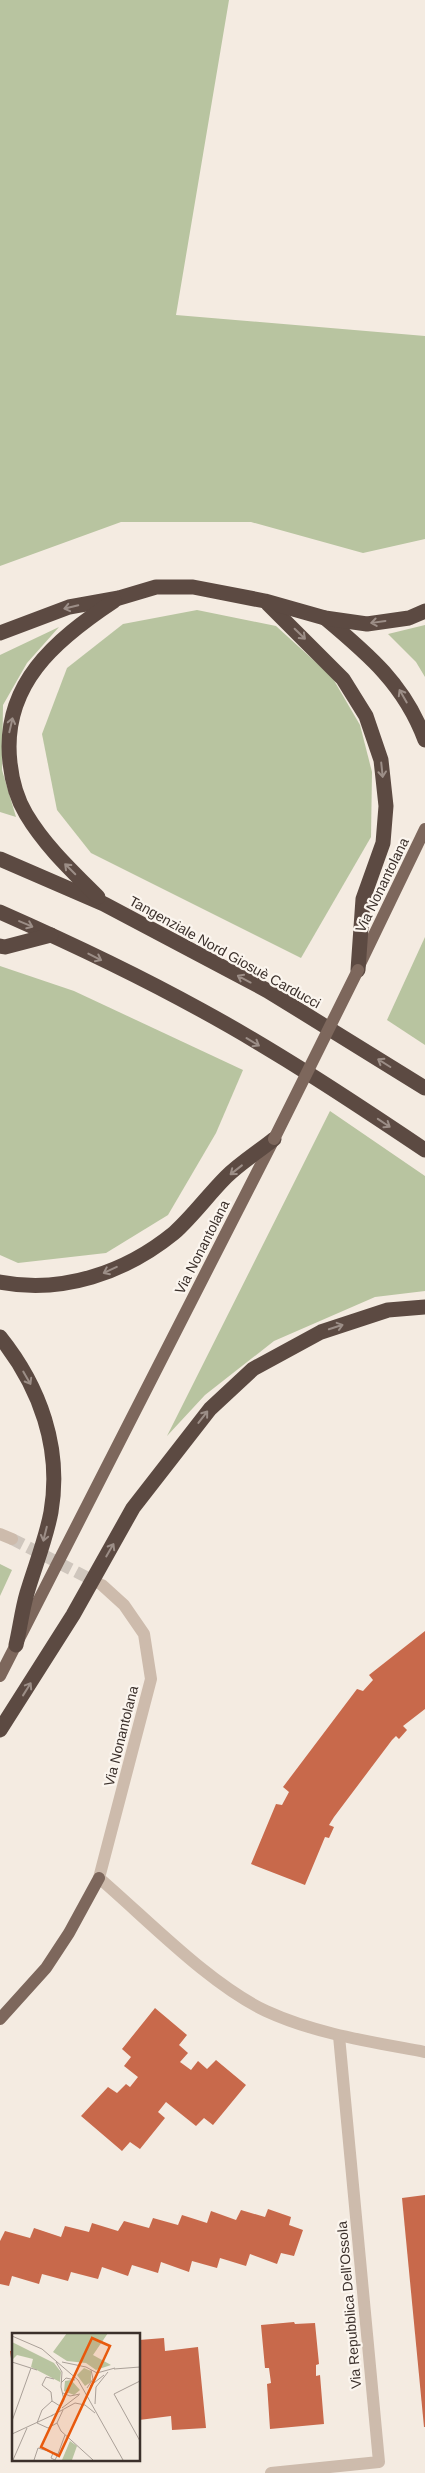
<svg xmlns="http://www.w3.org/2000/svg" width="425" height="2473" viewBox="0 0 425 2473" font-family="Arial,sans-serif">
<rect width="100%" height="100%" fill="#f4ebe1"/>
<g fill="#b8c4a0">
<path d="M0,0H229L176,315L425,336V539L363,553L251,522H121L0,566Z"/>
<path d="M197,610L276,626L332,677L360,725L372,772L371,837L301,958L91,853L57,810L42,734L67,668L123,624Z"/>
<path d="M425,625V677L416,662L388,634Z"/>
<path d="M59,627L27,663L3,705L2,770L16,817L0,812V655Z"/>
<path d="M425,937V1045L387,1020Z"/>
<path d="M0,966L74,991L243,1070L216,1133L168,1215L106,1253L18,1263L0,1255Z"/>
<path d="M330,1111L425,1176V1291L375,1297L274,1341L205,1395L167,1436Z"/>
<path d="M0,1564L12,1570L0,1596Z"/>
</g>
<g fill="#c8694b">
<path d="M425,1631V1709L403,1726L407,1730L399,1739L396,1736L392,1740L334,1817L329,1825L334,1827L329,1838L325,1837L305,1885L251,1864L276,1804L282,1805L289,1792L283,1787L357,1689L363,1691L373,1680L369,1675Z"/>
<path d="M155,2008L187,2035L179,2045L188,2053L180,2062L191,2070L198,2061L207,2069L216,2060L246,2085L213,2125L204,2118L196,2126L166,2102L158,2112L165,2118L140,2149L130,2142L122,2151L81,2116L108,2087L117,2093L126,2084L130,2087L138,2077L124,2066L131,2057L122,2049Z"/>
<path d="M425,2195V2427H424L402,2198Z"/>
<path d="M268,2209L291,2217L289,2225L303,2230L294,2256L281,2253L277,2264L250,2254L246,2266L220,2258L217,2268L192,2261L189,2272L161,2262L158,2273L132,2265L128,2276L102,2267L98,2279L71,2272L68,2281L42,2274L39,2284L12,2276L9,2286L0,2284V2241L5,2231L30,2238L34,2228L61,2237L65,2226L89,2232L92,2223L118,2231L124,2221L149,2228L153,2218L178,2225L182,2215L207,2223L211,2211L236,2220L241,2210L265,2217Z"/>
<path d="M294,2322L295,2324L315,2323L319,2364L316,2365V2376L320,2375L324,2424L270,2429L267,2384L271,2383L269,2368H265L261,2325Z"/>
<path d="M164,2338L165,2351L198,2347L206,2428L172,2430L171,2416L139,2420V2340Z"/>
<path d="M14,2350V2374H13L10,2351Z"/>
</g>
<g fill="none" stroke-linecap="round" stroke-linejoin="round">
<path stroke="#cfc6bd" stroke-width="12" stroke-dasharray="12 6" stroke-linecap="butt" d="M12,1539L100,1584"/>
<g stroke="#cdbbac" stroke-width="12">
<path d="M0,1534L12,1539"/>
<path d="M102,1585L124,1605L144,1634L151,1679L99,1878C148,1920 209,1984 266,2011C316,2034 372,2042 425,2052"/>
<path d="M271,2473L379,2462L339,2036"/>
</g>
<g stroke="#7d675c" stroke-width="12">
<path d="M360,964L425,829"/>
<path d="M0,1676L274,1139"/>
<path d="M0,2019L46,1968L69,1933L99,1878"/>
</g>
<g stroke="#5c4a42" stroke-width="15">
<path d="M268,604L343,679L366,716L381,760L386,806L383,843L363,899L358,970"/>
<path d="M325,618C368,654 405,685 425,740"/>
<path d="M0,633L69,607L119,598L156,587H193L265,601L325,618L367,624L409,618L425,611"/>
<path d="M0,859L104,904L268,991L425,1088"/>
<path d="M98,897C72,871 45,846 26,814C17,799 12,781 10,763C1,685 55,640 114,601"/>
<path d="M0,912C68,942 136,974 201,1010C278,1052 352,1101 425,1150"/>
<path d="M0,946L5,947L51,935"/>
<path d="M0,1282C62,1294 125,1273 174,1233C193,1216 208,1195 226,1177C240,1163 258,1152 274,1139"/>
<path d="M0,1337C40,1387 62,1448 51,1512C46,1539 35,1566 27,1593C22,1610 20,1628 16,1645"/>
<path d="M0,1730L73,1615L133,1508L210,1409L253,1369L321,1332L388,1310L425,1307"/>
</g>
<path stroke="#7d675c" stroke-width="12" d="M274,1139L358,970"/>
</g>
<defs><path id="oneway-shaft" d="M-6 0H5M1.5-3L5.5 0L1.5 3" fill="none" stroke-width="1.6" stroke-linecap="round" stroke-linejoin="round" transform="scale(1.25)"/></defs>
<g stroke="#9c8e87">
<use href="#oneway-shaft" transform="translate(71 607) rotate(166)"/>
<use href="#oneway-shaft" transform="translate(378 622) rotate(172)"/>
<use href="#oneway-shaft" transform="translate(300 634) rotate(44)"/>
<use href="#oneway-shaft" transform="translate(403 696) rotate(-120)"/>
<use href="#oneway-shaft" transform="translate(11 725) rotate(-77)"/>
<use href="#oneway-shaft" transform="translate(382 770) rotate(84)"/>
<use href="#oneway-shaft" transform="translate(70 869) rotate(-135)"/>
<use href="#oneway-shaft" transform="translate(26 924) rotate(23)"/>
<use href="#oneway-shaft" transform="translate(95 957) rotate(27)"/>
<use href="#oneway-shaft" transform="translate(244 979) rotate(-152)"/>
<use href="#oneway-shaft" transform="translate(253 1042) rotate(31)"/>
<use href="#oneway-shaft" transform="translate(384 1063) rotate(-148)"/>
<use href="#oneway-shaft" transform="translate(384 1123) rotate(34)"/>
<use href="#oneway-shaft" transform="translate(236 1170) rotate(142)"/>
<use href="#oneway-shaft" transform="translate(110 1270) rotate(155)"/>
<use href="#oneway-shaft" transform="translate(336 1327) rotate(-18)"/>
<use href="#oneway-shaft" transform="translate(27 1378) rotate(60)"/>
<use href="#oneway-shaft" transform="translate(203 1417) rotate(-52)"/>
<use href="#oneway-shaft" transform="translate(45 1534) rotate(104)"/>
<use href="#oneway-shaft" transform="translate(110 1550) rotate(-60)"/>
<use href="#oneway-shaft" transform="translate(27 1689) rotate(-58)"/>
</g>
<g text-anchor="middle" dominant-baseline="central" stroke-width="4.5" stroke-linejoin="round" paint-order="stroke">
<g font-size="14" fill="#3b302b" stroke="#fbf5ee">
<text transform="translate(382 885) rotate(-64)">Via Nonantolana</text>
<text transform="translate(225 952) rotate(29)">Tangenziale Nord Giosuè Carducci</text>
<text transform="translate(202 1247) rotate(-63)">Via Nonantolana</text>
<text transform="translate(121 1736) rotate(-76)">Via Nonantolana</text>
<text transform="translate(349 2305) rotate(-95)">Via Repubblica Dell'Ossola</text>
</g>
</g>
<g transform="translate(12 2333)">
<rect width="128" height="128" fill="#f4ebe1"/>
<path d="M55,0H96L81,22L99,32L84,37L74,30L55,28L41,19ZM0,9L42,30L49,39L48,49L19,34L21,26L5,22L0,27ZM72,35L79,38V49L73,53L65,42ZM59,47L68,57L62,62L52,58L53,48ZM58,108L65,113L60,127H50Z" fill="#b8c4a0"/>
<path fill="none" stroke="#aaa098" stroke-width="1" d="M0,3L30,16L66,47L111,127M0,29L25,37M44,29L50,39L49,54L52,67L46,78M50,29L74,34L85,40L103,35M102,36L128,34M42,46L34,44L30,52L39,59L40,68L48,73M128,48L102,61L128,108M49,50L54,45L63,47M78,53L92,42M75,55L81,46L79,37M51,60L58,63L68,61M83,71L84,54L96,39M50,75L67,62M51,77L45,90L49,98L81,127M39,83L63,70L73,72L83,80M0,88L19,35M25,90L30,77L40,68M25,90L36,95L45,90M0,101L41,82M41,120L39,125L43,127L46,121M1,127L15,95M22,127L26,115L46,121L53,102"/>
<path fill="#e8590c" fill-opacity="0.15" stroke="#e8590c" stroke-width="2.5" d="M80,5L98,13L47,123L29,114Z"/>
<rect width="128" height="128" fill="none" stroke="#3b302b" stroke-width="2.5"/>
</g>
</svg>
